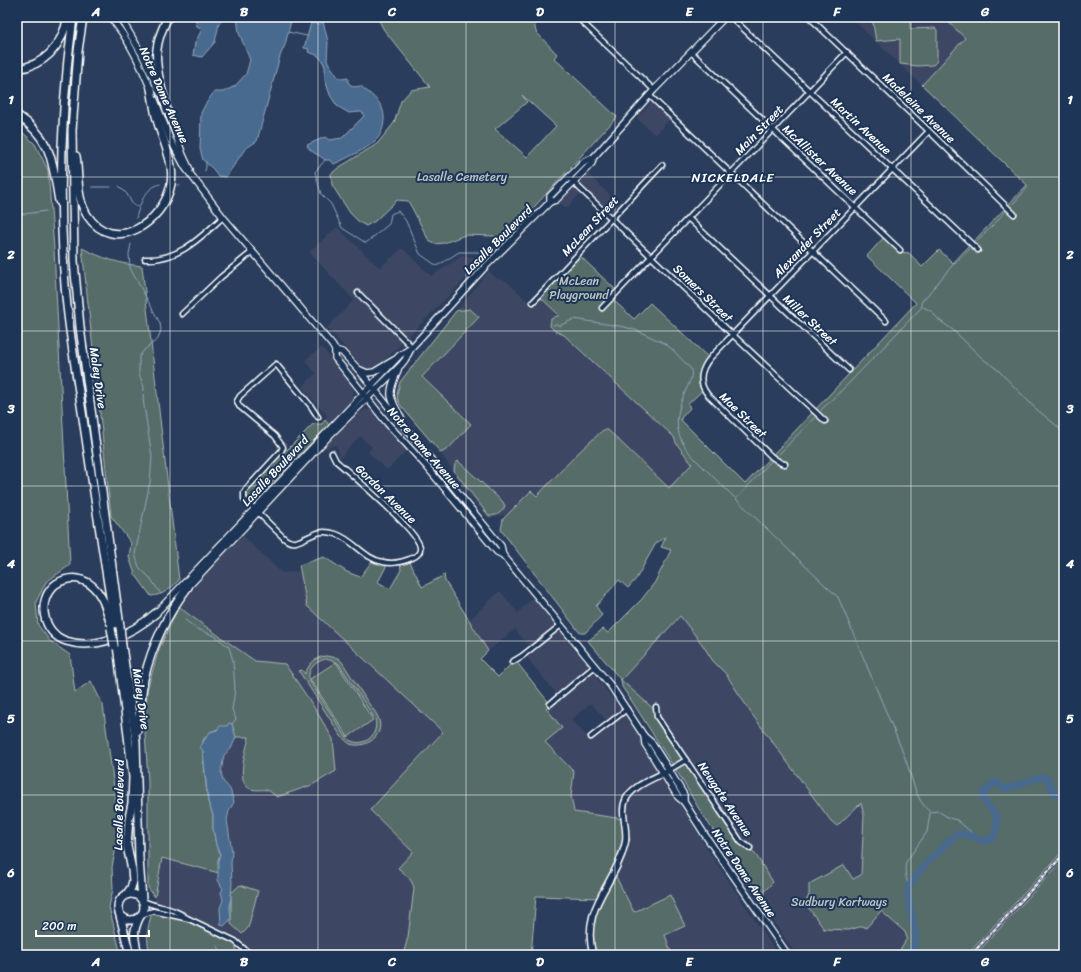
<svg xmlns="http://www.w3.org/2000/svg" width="1081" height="972" viewBox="0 0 1081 972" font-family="Sriracha,sans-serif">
<rect width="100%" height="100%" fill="#2b3d5c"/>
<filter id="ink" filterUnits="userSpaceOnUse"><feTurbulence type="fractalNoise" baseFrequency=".025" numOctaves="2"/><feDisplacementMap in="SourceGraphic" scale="8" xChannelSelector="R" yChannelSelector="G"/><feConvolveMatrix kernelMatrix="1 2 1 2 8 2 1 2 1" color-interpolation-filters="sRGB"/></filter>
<g filter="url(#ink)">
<g fill="#3c4763" fill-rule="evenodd">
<path d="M850,17H943L965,38L922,85Z"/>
<path d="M652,102L670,119L655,135L637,118Z"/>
<path d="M587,173L619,204L610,213L585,189L566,208L559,202Z"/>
<path d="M337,227L380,268L402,248L431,276L462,256L485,259L384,361L372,369L367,370L363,367L327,328L354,300L309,252Z"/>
<path d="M489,271L497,279L506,281L528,301L533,302L539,296L559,315L550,322V326L555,331L564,334L674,437L676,443L692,464L670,488L608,430H603L578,453L537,496L531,491L509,514L488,518L468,494L441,453L430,442L401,407L397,397V387L401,379L434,338Z"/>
<path d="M322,347L351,385L353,390V399L329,425L325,420L327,416L325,413L302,387L316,373L305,360Z"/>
<path d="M364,410H371L407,450L387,470L368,452L372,447L360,436L340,458L338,449L336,445L331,446L327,449L323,446L341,426Z"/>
<path d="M241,534L282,573L300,571L307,606L443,732L370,810L413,852L399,867L494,955H236V941L153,911L161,858L219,873L218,880L223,889V900L221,903L231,918L230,908L232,883L231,863L232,852L227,820L229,811L234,802L230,789L223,781L221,772L224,755L231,749L236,737H250L244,757L243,779L249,788L257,791L267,790L277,797L312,785L336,771L285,664L255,661L188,614L179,606L189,589Z"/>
<path d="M500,591L518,613L534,596L623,712L684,802L682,807L708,850L778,955H672L665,935L670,895L634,912L615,875L629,840L574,812L571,796L574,772L544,742L546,708L559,697L524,654L531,649L515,629L488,651L469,620ZM591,703L608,723L589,738L571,720Z"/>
<path d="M680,615L702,644L713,661L726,674L751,713L831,821L837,826L861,803L864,815L861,875L853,879L844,866L809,884V895L805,903L824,929L849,930L863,926L881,910L905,932L907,938L897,955H796L758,898L773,882L754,852L744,846L621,680Z"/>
<path d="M1064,850V859L975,955H967Z"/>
</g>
<g fill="#576c68" stroke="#abb6b4" fill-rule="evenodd">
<path d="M377,17H533L536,32L557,54L554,58L617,117L501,243L494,236L465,235L444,243L435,244L429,241L412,208L408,201L397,200L375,221L366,226L359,222L350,213L332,185L331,174L338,168L377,144L394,123L401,101L411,90L430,87L384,30ZM522,95L556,126L527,157L495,129L527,102Z"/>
<path d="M872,17H910V29L935,28L937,30V61L933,65L918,66L900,64V39L876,41Z"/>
<path d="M943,17H1064V850L967,955H897L907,938L905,932L881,911L866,928L863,926L849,930L824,929L805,903L809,895V884L844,865L853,879L861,875L864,815L861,803L837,826L831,821L751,713L726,674L713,661L702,644L680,616L621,680L656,711L657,718L740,842L754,852L773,882L758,898L699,809L681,778L631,700L622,687L621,680L588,641L603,629L608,633L642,599L655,582L671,550L661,547L666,537L656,543L636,579L628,588L619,580L596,606L602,615L585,633H580L501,530L503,519L531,491L537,496L578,453L603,430H608L669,488L692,464L676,443L674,437L564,335L555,331L550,326L551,319L559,315L539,296L578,254L617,291L611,298L634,319L650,303L709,358L702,371L703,390L688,404L690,408L681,418V420L745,484L916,303L867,256L885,236L901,252L909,253L922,267L939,250L953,263L1027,185L922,85L965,38Z"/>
<path d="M17,127L35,144L48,170L54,249L70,565L46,582L36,602L38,625L50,641L70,655L75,692L91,681L103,705L116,802L118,839L112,867L113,889L109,907L121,955H17Z"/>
<path d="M82,248C102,258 119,264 142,266L179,580C170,589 164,595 151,596L135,574L129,557L131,543L111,516Z"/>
<path d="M470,309L479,317L422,377L471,424L449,448L441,453L401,406L398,401L397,394L400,382L456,311Z"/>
<path d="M325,420L329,425L257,498L254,501L247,498V492L248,490L285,450L287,449V450L313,424H322Z"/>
<path d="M458,461L503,502L505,506C502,513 496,516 489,516L454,471L455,464Z"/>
<path d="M324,557L347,572L360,577L373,560L388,563L378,582L390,589L401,570L400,562L409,560L422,587L441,577L444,574L445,581L488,651L480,659L498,677L515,660L550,704L546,708L562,728L545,742L574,772L571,796L574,812L624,819L626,831L630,839L615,875L634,912L670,895L685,926L665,935L672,955H593L589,935L600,898L536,896L531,955H403L408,937L414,888C412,879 405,874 398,868L413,852L370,810L443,732L307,606L299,565Z"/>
<path d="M179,606L188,614L255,661L285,664L312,704L333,739L336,771L312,785L277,797C274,795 270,791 267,790C262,789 257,791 251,789C234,783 247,749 249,737H236L232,724L210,732L203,740V759L208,802L213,815V828L216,845L220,854L218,861L219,873L162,858L155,897L148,888V781L145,733L147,690L159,649Z"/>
<path d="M326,656L338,658L342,662C350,675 359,688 367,701C371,707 377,713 379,720C384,736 366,749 350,744C347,742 344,739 341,736L299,671L302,670L305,674C309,664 315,657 326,656ZM326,659L336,662L310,679L348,737L373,720L336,662L339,664L375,719C379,734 366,747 351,741C348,740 346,736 344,734L309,680C307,669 316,661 326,659Z"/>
<path d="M1064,859V955H975Z"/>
<path d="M240,885L258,891L248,928L242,934L231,924V893Z"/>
<path d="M153,911L176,914L236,941V955H151C145,940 147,926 153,911Z"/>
</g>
<g fill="#486a8f" stroke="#91a6bc">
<path d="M201,17H224L219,24L215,42L202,57L193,55L195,43L202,29L197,26L195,19Z"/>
<path d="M237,17H292L285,45L280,56L257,141L245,149L226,177L218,176L213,169L203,160L200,149L201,113L205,105L214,92H223L235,86L246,74L250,60L239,33Z"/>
<path d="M323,21L328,42L327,60L329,64L338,77L342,79L348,78V82L353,87L361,86C367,92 377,98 381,106C387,116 384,133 375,141C367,149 345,159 334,164L329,160H325C320,155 309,152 307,145L325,137L329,140L342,138L363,117L364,114L361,112L349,113L337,106L330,95L325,80V67L322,60L317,55L308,52L309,49L304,48L311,23L320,24Z"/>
<path d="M229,723L232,724L236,737L231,749L224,755L221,772L223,781L230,789L234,802L229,811L227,820L232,852L231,863L232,883L230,908L231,918L230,920L224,926L221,925L220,908L223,900L221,892L223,889L218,880V861L220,854L216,845L213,828V815L208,802L203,751L200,747L207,736L210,732L217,730L220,726H227Z"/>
</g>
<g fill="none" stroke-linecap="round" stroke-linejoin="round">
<g stroke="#91a6bc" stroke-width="1">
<path d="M288,32L307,36"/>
<path d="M325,160L315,172L321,194L331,204L342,228L366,243L389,224L391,214L398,211L406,221L420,254L437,266L459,252H482"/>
<path d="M205,171L206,167V162"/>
<path d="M178,185H180"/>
<path d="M119,186L127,194L133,205L138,207"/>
<path d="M92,187H111"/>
<path d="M1013,204L1028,187"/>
<path d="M17,215L46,211"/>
<path d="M136,218C140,204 144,189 160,184"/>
<path d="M976,243L1007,210"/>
<path d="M131,244L129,254L130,268L160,323L161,330L158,339L144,350L139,357V374L144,387L143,399L152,457L150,482L135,554L139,567L150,578L161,594"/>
<path d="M923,307L931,311L939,320L953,330L983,359L998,370L1035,408L1057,426L1064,435"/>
<path d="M553,325L557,324L559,326L574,319L625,327L638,331L664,343L673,350L691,369C693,376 689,383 686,390C671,423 675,440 701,465L827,587L838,597L897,738C901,748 905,757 908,767C914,784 916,800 930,812L938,811L949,818L957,820L971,832L973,837"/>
<path d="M821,410L850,382L922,307L921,303L923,300L951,267L972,247"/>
<path d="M779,454L816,416"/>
<path d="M737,498L772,460"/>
<path d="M185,620L197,629L215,636L229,647L233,661L235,689L232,710L236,719L232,724"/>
<path d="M909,887C906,879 904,870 906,862L927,832L930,813"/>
<path d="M217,945L223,955"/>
</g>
<path stroke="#486a8f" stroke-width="7" d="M905,955C907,952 912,949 914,946C920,936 906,901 908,889C912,875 946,844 957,834H966L984,841L989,840L994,836L997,825L996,816L983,798L984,792L995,782L1006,789L1029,781L1043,777L1047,779L1055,794L1059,795L1064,792"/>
<defs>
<g id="minor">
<path d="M577,17L654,90"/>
<path d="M731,17L978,250"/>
<path d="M809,17L929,131L1014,214"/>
<path d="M691,52L900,250"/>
<path d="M649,95L886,321"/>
<path d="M568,177L733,335L825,421"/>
<path d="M688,218L849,370"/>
<path d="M145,259C178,261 200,238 223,217"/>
<path d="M358,293L412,347"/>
<path d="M533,302L662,165"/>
<path d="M602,308L847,52"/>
<path d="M182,314L221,277L252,252"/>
<path d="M318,417L310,405L276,364L240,396L237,401L239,406L275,436L283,447L281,451L246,489L244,492V499L285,539C288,541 292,543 296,542C312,537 317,528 336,534C354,540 364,559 383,562C392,564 403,562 412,558C417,556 421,553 420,547C418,531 351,474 336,461L332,453"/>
<path d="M785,464L781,463L772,457L708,395C697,382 701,368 712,356L929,131"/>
<path d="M512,662L522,656L561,625"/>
<path d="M550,704L595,666"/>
<path d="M656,707L657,717L741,842L750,848"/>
<path d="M591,737L627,709"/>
<path d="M669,770L686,760"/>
<path d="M143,901C158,908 173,907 187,918"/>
<path d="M141,915L153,911L189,919L235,941L251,955"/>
</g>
<path id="tertiary" d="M593,955C580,906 615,886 625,844C629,829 619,813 626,799C634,784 656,778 669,770"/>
<g id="secondary">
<path d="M110,17C129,39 141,66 152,92"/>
<path d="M120,17L142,54L160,93"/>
<path d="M155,100L170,139L185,167L223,217L332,345L335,350V358L387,423L427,467L497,552L503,555"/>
<path d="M166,107L183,155L190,170"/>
<path d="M550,202V196L585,161L593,158"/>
<path d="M335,350L342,352L358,369L501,546L503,555L611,686L644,736L651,742L669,770L684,795V802"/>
<path d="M358,369L367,373L374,372L394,360"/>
<path d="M398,370C387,394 389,397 402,419"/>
<path d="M188,587L330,435L401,365L405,360L412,347L485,267L550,202L556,200L592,163L593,158L654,90L725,17"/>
<path d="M156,613L364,393L400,355L411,348"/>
<path d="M644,736L645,744L678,797L684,802L705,835L788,955"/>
</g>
<g id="trunk">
<path d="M73,17C61,106 58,196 65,285C68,325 75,365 81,405C92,479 103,554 115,628"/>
<path d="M83,17L78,51L72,130L74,261L80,327L120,627"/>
<path d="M17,69C47,65 62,44 68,17"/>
<path d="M167,110C162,89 153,64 158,43C160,33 164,25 168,17"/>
<path d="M17,115C53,139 52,162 59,201"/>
<path d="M76,156C79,175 76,198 87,215C114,256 164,222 171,184C175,161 161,138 156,116C154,108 153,98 151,89"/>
<path d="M110,622C106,606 100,586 82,580C73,577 64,579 56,584C36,599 42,633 66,641C96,651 133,633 156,613"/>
<path d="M117,645L133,777L132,803L129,818L127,846L132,870L133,881L131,888L126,895"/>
<path d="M122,646L136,741L139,859L142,900"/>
<path d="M137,731C140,714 141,696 144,679C152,646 167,614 188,587"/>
<circle cx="131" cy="907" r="13"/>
<path d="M119,912L130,955"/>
<path d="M138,955C134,936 132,933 140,916"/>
</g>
</defs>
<use href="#minor" stroke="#fff" stroke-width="7"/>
<use href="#tertiary" stroke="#fff" stroke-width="8"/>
<use href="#secondary" stroke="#fff" stroke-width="8"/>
<use href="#trunk" stroke="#fff" stroke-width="10"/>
<use href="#minor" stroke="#1d3557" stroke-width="4"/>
<use href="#tertiary" stroke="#1d3557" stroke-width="5"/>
<use href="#secondary" stroke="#1d3557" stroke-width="5.5"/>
<use href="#trunk" stroke="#1d3557" stroke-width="7"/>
<defs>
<path id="rail" d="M971,955L1064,854"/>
</defs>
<use href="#rail" stroke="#fff" stroke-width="2.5"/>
<use href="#rail" stroke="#1d3557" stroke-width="1" stroke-dasharray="3" stroke-linecap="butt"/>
<defs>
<g id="trunk-bridge">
<path d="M120,627L122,646"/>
<path d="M111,628L114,646"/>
</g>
</defs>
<use href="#trunk-bridge" stroke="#fff" stroke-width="10" stroke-linecap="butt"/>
<use href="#trunk-bridge" stroke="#1d3557" stroke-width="7"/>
</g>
</g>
<path fill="none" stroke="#fff" stroke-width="1" stroke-opacity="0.55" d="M170,17V955M318,17V955M466,17V955M615,17V955M763,17V955M911,17V955M17,177H1064M17,331H1064M17,486H1064M17,641H1064M17,795H1064"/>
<g text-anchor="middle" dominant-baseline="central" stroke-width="4" stroke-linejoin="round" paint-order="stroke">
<g font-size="12" fill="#fff" stroke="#1d3557">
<text transform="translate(164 95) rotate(66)">Notre Dame Avenue</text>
<text transform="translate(919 108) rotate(44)">Madeleine Avenue</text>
<text transform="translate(861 126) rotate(43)">Martin Avenue</text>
<text transform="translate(759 130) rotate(-46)">Main Street</text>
<text transform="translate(820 160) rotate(43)">McAllister Avenue</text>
<text transform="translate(590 226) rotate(-47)">McLean Street</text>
<text transform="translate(498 240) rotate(-45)">Lasalle Boulevard</text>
<text transform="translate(807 243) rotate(-46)">Alexander Street</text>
<text transform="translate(703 293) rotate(44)">Somers Street</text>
<text transform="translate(810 320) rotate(43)">Miller Street</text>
<text transform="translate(98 378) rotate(82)">Maley Drive</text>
<text transform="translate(743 415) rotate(44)">Mae Street</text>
<text transform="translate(424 448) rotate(49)">Notre Dame Avenue</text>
<text transform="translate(275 471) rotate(-47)">Lasalle Boulevard</text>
<text transform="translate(386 494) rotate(44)">Gordon Avenue</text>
<text transform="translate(141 699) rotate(82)">Maley Drive</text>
<text transform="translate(725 799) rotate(56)">Newgate Avenue</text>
<text transform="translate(119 805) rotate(-89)">Lasalle Boulevard</text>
<text transform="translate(744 873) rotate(56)">Notre Dame Avenue</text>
</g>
<g font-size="12" fill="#bcc4c3" stroke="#1d3557">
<text x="462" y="177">Lasalle Cemetery</text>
<text x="579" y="281">McLean<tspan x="579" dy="14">Playground</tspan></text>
<text x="839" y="902">Sudbury Kartways</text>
</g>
<g font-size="13" letter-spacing="1" fill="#fff" stroke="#1d3557">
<text x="733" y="177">NICKELDALE</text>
</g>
</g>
<rect width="1081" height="972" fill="none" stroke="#1d3557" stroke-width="44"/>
<path d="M36 930v6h113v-6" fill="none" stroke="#ffffff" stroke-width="2"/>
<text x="42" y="930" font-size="12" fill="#ffffff" stroke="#1d3557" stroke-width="3" paint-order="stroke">200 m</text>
<rect x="22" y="22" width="1037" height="928" fill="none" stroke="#fff" stroke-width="1.5"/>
<g font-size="13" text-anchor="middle" font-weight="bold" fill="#fff">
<text x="96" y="16">A</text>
<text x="244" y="16">B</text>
<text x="392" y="16">C</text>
<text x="540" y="16">D</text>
<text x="689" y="16">E</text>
<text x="837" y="16">F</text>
<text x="985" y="16">G</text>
<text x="11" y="104">1</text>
<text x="1070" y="104">1</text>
<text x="11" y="259">2</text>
<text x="1070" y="259">2</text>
<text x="11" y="413">3</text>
<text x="1070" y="413">3</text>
<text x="11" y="568">4</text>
<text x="1070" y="568">4</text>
<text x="11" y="723">5</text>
<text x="1070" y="723">5</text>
<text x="11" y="877">6</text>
<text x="1070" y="877">6</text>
<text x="96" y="966">A</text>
<text x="244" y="966">B</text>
<text x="392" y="966">C</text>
<text x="540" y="966">D</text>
<text x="689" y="966">E</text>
<text x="837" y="966">F</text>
<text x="985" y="966">G</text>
</g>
</svg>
